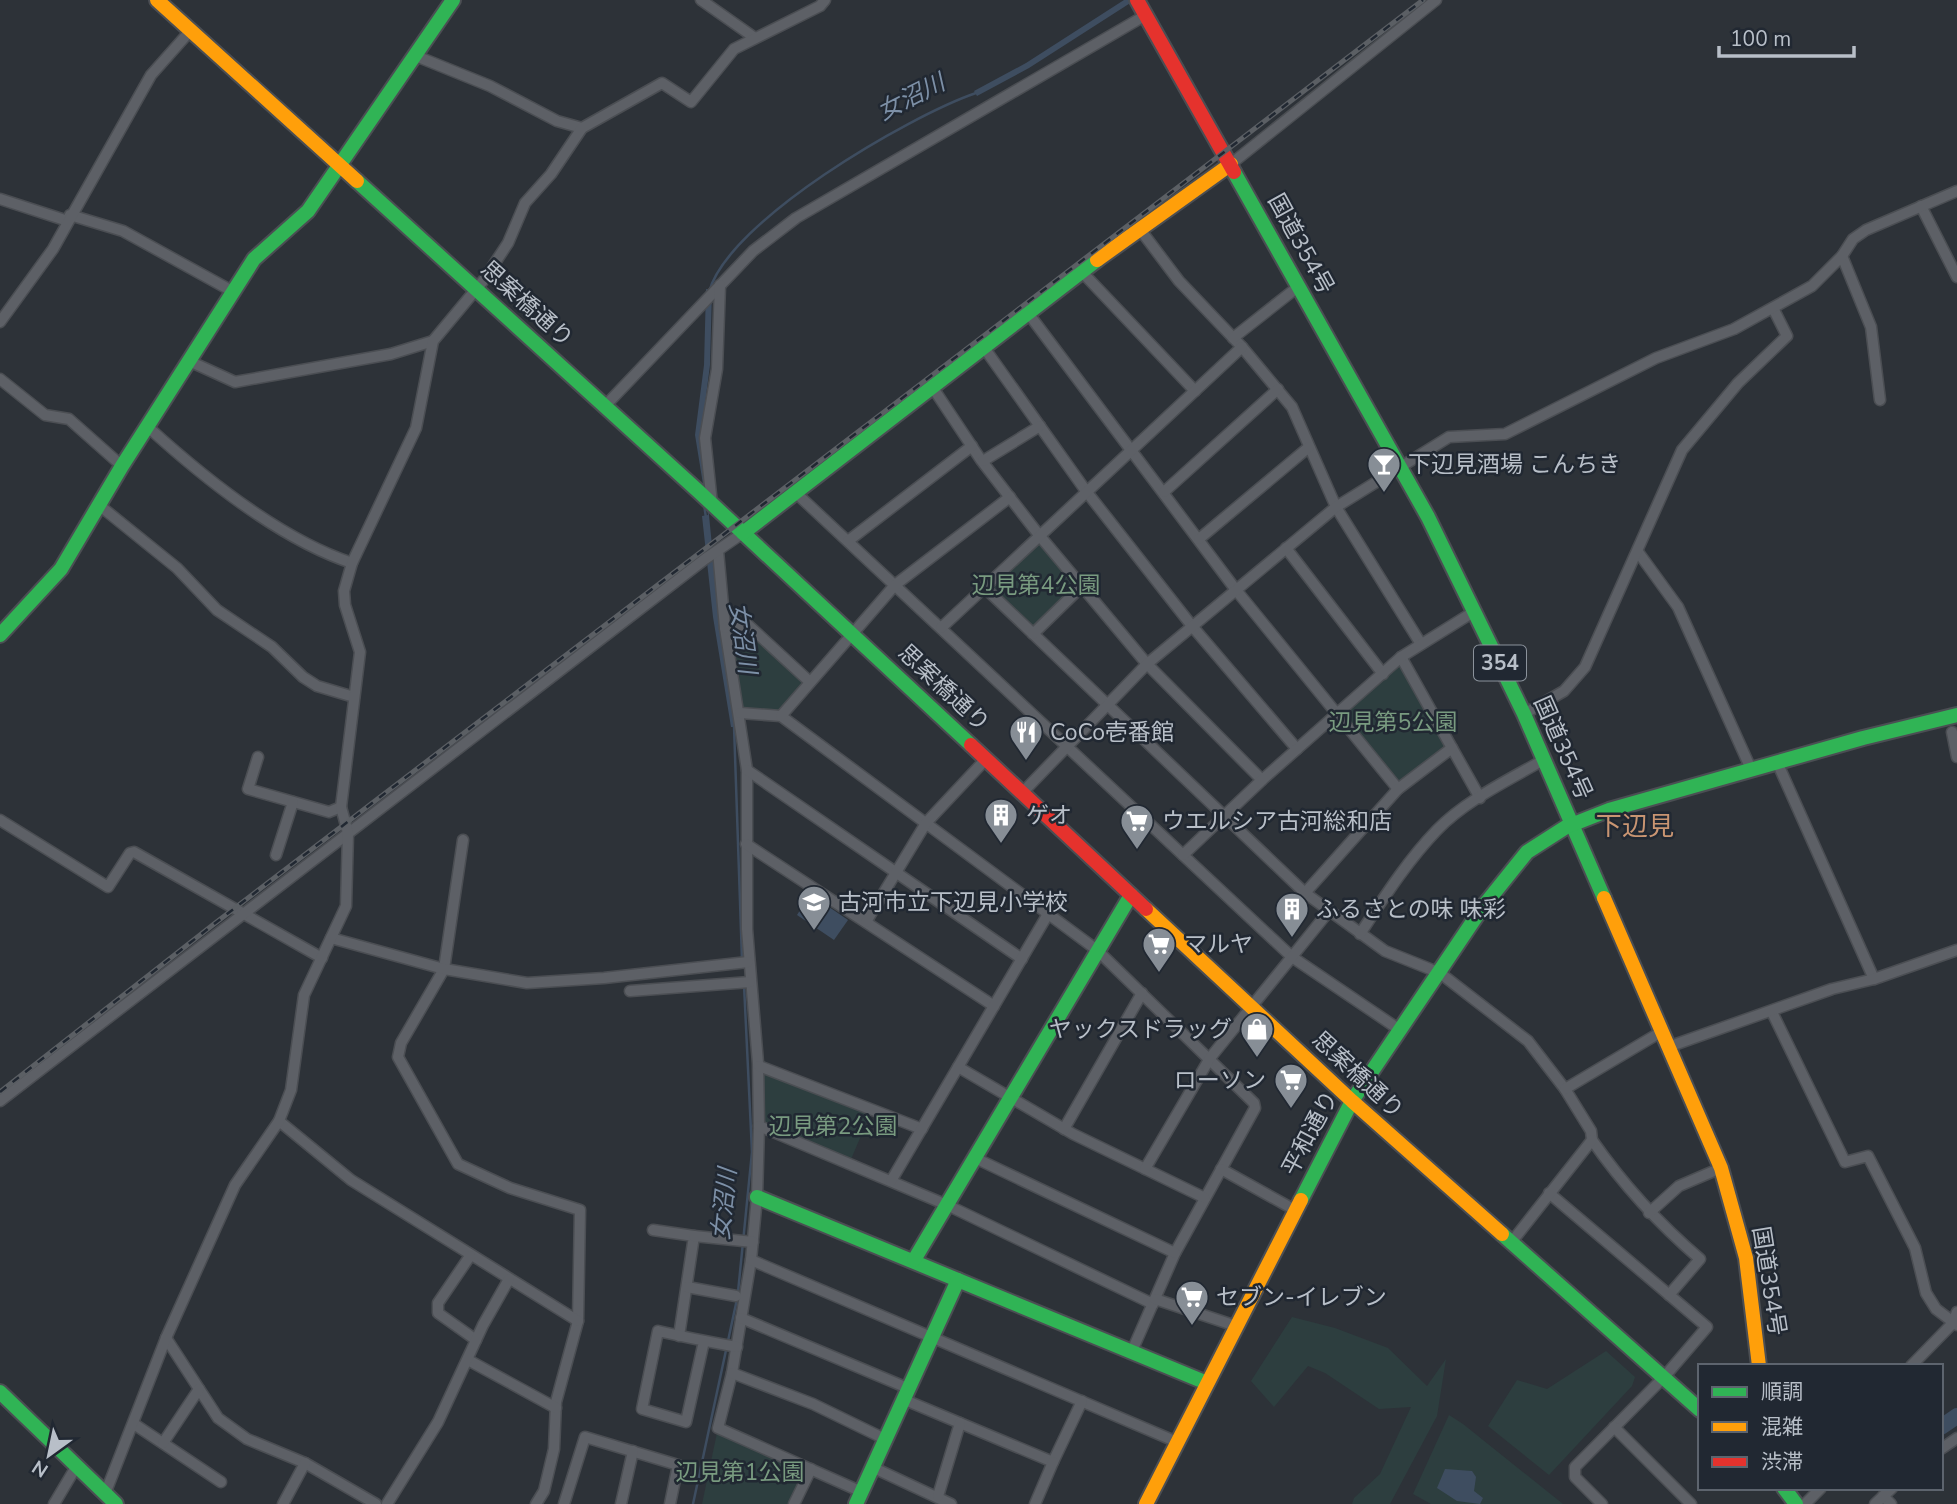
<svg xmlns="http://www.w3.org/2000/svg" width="1957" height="1504" viewBox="0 0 1957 1504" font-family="'Nunito Sans','Noto Sans JP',sans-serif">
<rect width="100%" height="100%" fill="#2d3238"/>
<g fill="#2d3e3f">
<path d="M1039,535L1082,586L1033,634L984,587Z"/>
<path d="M747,624L810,682L781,716L740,713L725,628Z"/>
<path d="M1401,657L1452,748L1398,789L1337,714Z"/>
<path d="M759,1066L872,1110L849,1164L759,1126Z"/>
<path d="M1292,1317L1335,1328L1388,1348L1427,1386L1446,1359L1437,1416L1390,1504H1352L1354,1498L1380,1474L1411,1407L1379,1409L1325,1373L1308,1366L1274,1407L1251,1381Z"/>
<path d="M1606,1351L1635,1377L1632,1386L1549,1475L1488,1426L1517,1380L1547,1389Z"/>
<path d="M1449,1415L1463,1424L1563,1504H1431L1413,1494Z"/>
<path d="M718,1428L811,1469L794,1504H702Z"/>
</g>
<g fill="#3e4d60">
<path d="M1124,0H1135L1029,68L977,96L974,91L1026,63Z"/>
<path d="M706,289L712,290L710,365L701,435L719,616L737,727H731L713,617L702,516L708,515L695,435L704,365Z"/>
<path d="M810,894L848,920L834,940L797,915Z"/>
<path d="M1445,1469L1472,1471L1476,1477L1474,1491L1483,1498L1480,1504L1457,1501L1437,1488Z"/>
</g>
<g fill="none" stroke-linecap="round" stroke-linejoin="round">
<g stroke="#3e4d60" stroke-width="2.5">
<path d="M709,292C728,221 909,116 976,93"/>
<path d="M704,504L706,518"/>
<path d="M734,726L742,960"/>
<path d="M738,1292L752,1152L744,985"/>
<path d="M693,1504L737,1299"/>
</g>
<path stroke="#3e4d60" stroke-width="16" d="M1941,1427L1957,1416"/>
<defs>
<g id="street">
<path d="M701,0L755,38"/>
<path d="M416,56L490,86L557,121L582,128"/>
<path d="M1231,164L1436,0"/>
<path d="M0,199L68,221"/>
<path d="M1921,206L1957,277"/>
<path d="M70,215L123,231L232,291"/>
<path d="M1139,228L1179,281L1242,347L1292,407L1336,507L1421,644"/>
<path d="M1842,256L1871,327L1880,400"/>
<path d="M1082,272L1195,391"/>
<path d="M1028,313L1236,590L1398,789"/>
<path d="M0,322L53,249L151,75L191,30"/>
<path d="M1233,338L1299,286"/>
<path d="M985,349L1086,491L1192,626L1297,749"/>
<path d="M189,361L235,382L391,354L433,341"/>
<path d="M0,379L45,415L69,419L122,466"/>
<path d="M933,388L981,460L1039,535L1147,664L1262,780"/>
<path d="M605,406L753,251L796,218L1146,15"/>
<path d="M148,427C204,478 279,539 352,563"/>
<path d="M983,461L1040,426"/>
<path d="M1164,492L1278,389"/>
<path d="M796,493L1292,957L1400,1030"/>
<path d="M712,504L705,438L717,369L720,285"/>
<path d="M99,505L177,568L217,610L272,647L303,677L317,686L354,697"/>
<path d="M1199,539L1309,447"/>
<path d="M848,541L972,446"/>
<path d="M1286,548L1383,674"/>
<path d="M718,551L725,628L747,770V929L758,1063L759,1126L757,1197L751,1260L732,1373L718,1428L862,1492"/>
<path d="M1638,552L1678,607L1751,769"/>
<path d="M984,587L1305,893L1385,951L1440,973L1528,1041L1565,1089L1591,1131L1592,1140C1624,1186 1658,1223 1700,1259L1669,1295"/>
<path d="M725,628L747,624L810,682"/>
<path d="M941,628L1242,347"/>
<path d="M1033,634L1082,586"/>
<path d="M1401,657L1480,798"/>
<path d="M740,713L781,716L1097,950L1254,1103L1255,1108L1175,1253L1132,1351"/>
<path d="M1524,714L1564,691L1585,667L1682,450L1738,383L1787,336L1773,308"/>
<path d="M781,716L895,585L1010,497"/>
<path d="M1952,732L1957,757"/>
<path d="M258,757L248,789L329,812L341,807"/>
<path d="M1777,762L1874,979"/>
<path d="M747,770L1022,959"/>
<path d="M1022,793L1147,664L1336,507L1449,437L1505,434L1656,358L1734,329L1812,286L1842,256L1853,239L1866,230L1957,191"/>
<path d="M0,820L108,887L130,853L134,852L322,958"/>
<path d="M463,840L444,969L401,1043L398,1057L458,1164L510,1188L580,1210L578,1321L556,1402L554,1449L544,1491L536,1504"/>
<path d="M746,844L994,1006"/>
<path d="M276,855L293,802"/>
<path d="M1183,855L1262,780L1401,657L1475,611"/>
<path d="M1305,893L1398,789L1452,748"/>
<path d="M866,922L926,823L986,759"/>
<path d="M1360,934C1383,899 1407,861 1437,830C1466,800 1509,780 1545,759"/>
<path d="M331,938L444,969L527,983L604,978L748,962"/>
<path d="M630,991L750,982"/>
<path d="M1772,1012L1845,1162L1868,1156L1915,1248L1926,1293L1936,1309L1957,1325"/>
<path d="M1668,1047L1832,989L1874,979L1957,950"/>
<path d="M759,1066L922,1129"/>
<path d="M958,1067L1073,1134L1205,1198"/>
<path d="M1565,1089L1661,1032"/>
<path d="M0,1101L705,559L743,533"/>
<path d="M279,1121L351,1180L578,1321"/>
<path d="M759,1126L947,1205L1153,1304"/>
<path d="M1064,1129L1142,993"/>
<path d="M975,1158L1175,1253"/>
<path d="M1145,1169L1210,1058L1329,911"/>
<path d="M1221,1169L1295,1210"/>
<path d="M891,1181L1048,914"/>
<path d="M1549,1193L1707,1327L1665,1376L1575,1467V1477L1602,1504"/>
<path d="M1649,1213L1679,1186L1721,1168"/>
<path d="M653,1230L694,1236L679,1336"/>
<path d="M694,1236L753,1242"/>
<path d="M1510,1244L1592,1140"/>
<path d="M470,1256L438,1303V1313L476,1340"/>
<path d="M751,1260L1177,1442"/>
<path d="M687,1287L736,1296"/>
<path d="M1155,1299L1236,1326"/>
<path d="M741,1318L910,1389"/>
<path d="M166,1338L218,1418L247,1439L305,1463L376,1504"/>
<path d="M704,1341L686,1422L642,1409L658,1331C684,1337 710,1342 737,1347"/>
<path d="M468,1360L556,1408"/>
<path d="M1911,1366L1953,1323L1957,1312"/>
<path d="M732,1373L813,1404L887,1440"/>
<path d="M905,1400L1053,1462L1082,1401"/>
<path d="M134,1424L221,1482"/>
<path d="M1614,1427L1691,1504"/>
<path d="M163,1443L199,1389"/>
<path d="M1941,1449L1957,1438"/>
<path d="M874,1468L951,1504"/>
<path d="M105,1494L166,1338L235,1185L279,1121L291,1090L304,995L346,906L348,833L341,807L360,652L345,605L344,591L352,563L416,428L433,341L483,281L508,243L525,203L551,174L582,128L662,83L691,102L734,49L820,6L825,0"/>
<path d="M938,1496L960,1423"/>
<path d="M1883,1496L1891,1504"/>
<path d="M54,1504L76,1467"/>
<path d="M283,1504L305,1463"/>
<path d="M387,1504L438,1422L483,1325L509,1279"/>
<path d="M564,1504L585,1437L678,1465L670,1504"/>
<path d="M621,1504L633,1451"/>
<path d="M794,1504L811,1469"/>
<path d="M1035,1504L1053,1462"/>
<path d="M1805,1504L1821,1488"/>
<path d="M1875,1504L1892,1488"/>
</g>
<g id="fast">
<path d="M1234,172L1428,517L1524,714L1604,898"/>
<path d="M357,181L697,490L971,745"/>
<path d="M743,533L1097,260"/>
<path d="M0,635L61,569L122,466L254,259L308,211L453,0"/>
<path d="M757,1197L1207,1383"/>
<path d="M1301,1200L1352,1101L1482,908L1527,852L1566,827L1609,810L1863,738L1957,715"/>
<path d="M1502,1234L1700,1410"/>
<path d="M914,1260L1131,895"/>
<path d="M0,1392L116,1504"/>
<path d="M1784,1488L1796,1504"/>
<path d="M856,1504L958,1280"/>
</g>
<g id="slow">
<path d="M157,0L357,181"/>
<path d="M1097,260L1231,164"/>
<path d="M1604,898L1721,1168L1746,1258L1759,1366"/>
<path d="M1146,909L1352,1101L1502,1234"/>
<path d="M1146,1504L1301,1200"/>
</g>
<g id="jam">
<path d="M1137,0L1234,172"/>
<path d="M971,745L1146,909"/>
</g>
</defs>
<use href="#street" stroke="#4b4e53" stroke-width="13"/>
<use href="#fast" stroke="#4b4e53" stroke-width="18"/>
<use href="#slow" stroke="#4b4e53" stroke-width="18"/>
<use href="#jam" stroke="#4b4e53" stroke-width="18"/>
<use href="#street" stroke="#5d6066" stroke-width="10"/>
<use href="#fast" stroke="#30b455" stroke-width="14"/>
<use href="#slow" stroke="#ff9f0a" stroke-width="14"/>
<use href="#jam" stroke="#e5322d" stroke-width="14"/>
<defs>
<path id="rail" d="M0,1092L214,924L1423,0"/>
</defs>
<use href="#rail" stroke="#5b5f64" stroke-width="5"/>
<use href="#rail" stroke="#212832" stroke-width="2.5" stroke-dasharray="8" stroke-linecap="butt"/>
</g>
<defs>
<symbol id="bar-pin" viewBox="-11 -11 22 30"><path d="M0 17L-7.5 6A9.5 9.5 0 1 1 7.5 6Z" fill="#878e96" stroke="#212832"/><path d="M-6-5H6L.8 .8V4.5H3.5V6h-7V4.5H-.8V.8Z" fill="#fff"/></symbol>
<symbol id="restaurant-pin" viewBox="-11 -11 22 30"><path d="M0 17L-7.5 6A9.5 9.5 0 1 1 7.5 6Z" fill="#878e96" stroke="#212832"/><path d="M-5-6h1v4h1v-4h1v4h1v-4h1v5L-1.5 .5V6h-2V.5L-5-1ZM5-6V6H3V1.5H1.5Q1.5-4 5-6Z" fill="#fff"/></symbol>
<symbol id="building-pin" viewBox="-11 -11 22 30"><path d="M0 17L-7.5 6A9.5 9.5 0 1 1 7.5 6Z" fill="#878e96" stroke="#212832"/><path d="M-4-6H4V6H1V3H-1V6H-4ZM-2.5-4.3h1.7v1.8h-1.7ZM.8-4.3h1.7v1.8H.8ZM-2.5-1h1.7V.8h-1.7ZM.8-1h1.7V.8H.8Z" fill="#fff"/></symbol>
<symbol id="supermarket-pin" viewBox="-11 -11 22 30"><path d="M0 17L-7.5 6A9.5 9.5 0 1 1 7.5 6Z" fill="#878e96" stroke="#212832"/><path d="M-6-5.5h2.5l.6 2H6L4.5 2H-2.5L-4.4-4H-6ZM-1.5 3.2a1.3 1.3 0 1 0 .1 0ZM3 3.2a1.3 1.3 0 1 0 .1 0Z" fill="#fff"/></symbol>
<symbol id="school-pin" viewBox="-11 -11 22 30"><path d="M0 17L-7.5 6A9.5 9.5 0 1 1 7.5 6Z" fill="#878e96" stroke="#212832"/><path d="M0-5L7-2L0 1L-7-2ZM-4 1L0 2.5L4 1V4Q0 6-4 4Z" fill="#fff"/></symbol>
<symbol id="shop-pin" viewBox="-11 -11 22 30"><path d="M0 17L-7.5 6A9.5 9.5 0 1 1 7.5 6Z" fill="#878e96" stroke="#212832"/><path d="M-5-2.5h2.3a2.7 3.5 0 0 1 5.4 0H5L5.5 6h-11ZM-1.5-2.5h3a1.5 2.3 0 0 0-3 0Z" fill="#fff"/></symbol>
</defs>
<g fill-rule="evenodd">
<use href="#bar-pin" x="1365" y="445" width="38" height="52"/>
<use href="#restaurant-pin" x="1007" y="713" width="38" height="52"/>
<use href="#building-pin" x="982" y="796" width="38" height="52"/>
<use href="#supermarket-pin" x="1118" y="802" width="38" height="52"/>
<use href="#school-pin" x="795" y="883" width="38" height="52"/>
<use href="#building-pin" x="1273" y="890" width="38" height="52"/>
<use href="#supermarket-pin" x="1140" y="925" width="38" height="52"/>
<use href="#shop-pin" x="1238" y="1010" width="38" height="52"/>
<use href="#supermarket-pin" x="1272" y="1061" width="38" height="52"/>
<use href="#supermarket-pin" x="1173" y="1278" width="38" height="52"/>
</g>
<g text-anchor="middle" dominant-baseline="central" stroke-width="5" stroke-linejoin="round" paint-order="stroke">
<rect fill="#212832" stroke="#8b929b" stroke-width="2" x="1474" y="645.5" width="52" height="35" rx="5"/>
<g font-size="21" font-weight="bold" fill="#b8bfc8">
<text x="1500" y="663">354</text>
</g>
<g font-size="23" fill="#b8bfc8" stroke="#212832">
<text transform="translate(1301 244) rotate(61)">国道354号</text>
<text transform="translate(527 304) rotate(42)">思案橋通り</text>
<text transform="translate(944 688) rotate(43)">思案橋通り</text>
<text transform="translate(1563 748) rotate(66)">国道354号</text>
<text transform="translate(1358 1075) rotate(43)">思案橋通り</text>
<text transform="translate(1310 1133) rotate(-62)">平和通り</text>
<text transform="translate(1769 1281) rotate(81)">国道354号</text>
</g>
<g font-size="23" fill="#b8bfc8" stroke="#212832" text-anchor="start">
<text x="1408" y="464">下辺見酒場 こんちき</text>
<text x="1050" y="732">CoCo壱番館</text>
<text x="1026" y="815">ゲオ</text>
<text x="1162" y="821">ウエルシア古河総和店</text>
<text x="838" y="902">古河市立下辺見小学校</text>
<text x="1316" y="909">ふるさとの味 味彩</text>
<text x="1184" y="944">マルヤ</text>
<text x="1232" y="1029" text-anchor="end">ヤックスドラッグ</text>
<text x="1266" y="1080" text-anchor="end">ローソン</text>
<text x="1216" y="1297">セブン-イレブン</text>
</g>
<g font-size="23" fill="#799b80" stroke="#212832">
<text x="1036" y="585">辺見第4公園</text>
<text x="1393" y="722">辺見第5公園</text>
<text x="833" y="1126">辺見第2公園</text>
<text x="740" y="1472">辺見第1公園</text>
</g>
<g font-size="24" font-style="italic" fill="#7d90a7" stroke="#212832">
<text transform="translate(911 97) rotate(-27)">女沼川</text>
<text transform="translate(743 638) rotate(82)">女沼川</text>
<text transform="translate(724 1204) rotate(-84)">女沼川</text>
</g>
<g font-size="26" fill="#c99572" stroke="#212832">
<text x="1635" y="826">下辺見</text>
</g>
</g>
<rect x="1698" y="1364" width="245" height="126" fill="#212832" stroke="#5d646e" stroke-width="2"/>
<rect x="1712" y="1387" width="35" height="10" fill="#30b455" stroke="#5d646e" stroke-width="2"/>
<text x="1761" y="1399" font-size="21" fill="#b8bfc8">順調</text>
<rect x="1712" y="1422" width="35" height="10" fill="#ff9f0a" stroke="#5d646e" stroke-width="2"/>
<text x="1761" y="1434" font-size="21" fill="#b8bfc8">混雑</text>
<rect x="1712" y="1457" width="35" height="10" fill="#e5322d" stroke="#5d646e" stroke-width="2"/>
<text x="1761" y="1469" font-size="21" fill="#b8bfc8">渋滞</text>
<g transform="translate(49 1455) rotate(213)" stroke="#212832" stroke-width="5" paint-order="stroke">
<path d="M0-5L12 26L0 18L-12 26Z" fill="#b8bfc8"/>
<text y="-10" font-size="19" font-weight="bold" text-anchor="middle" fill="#b8bfc8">N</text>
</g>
<path d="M1719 46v10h135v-10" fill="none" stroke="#b8bfc8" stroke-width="3.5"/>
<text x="1730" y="46" font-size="21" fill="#b8bfc8" stroke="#212832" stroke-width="5" paint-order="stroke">100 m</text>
</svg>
